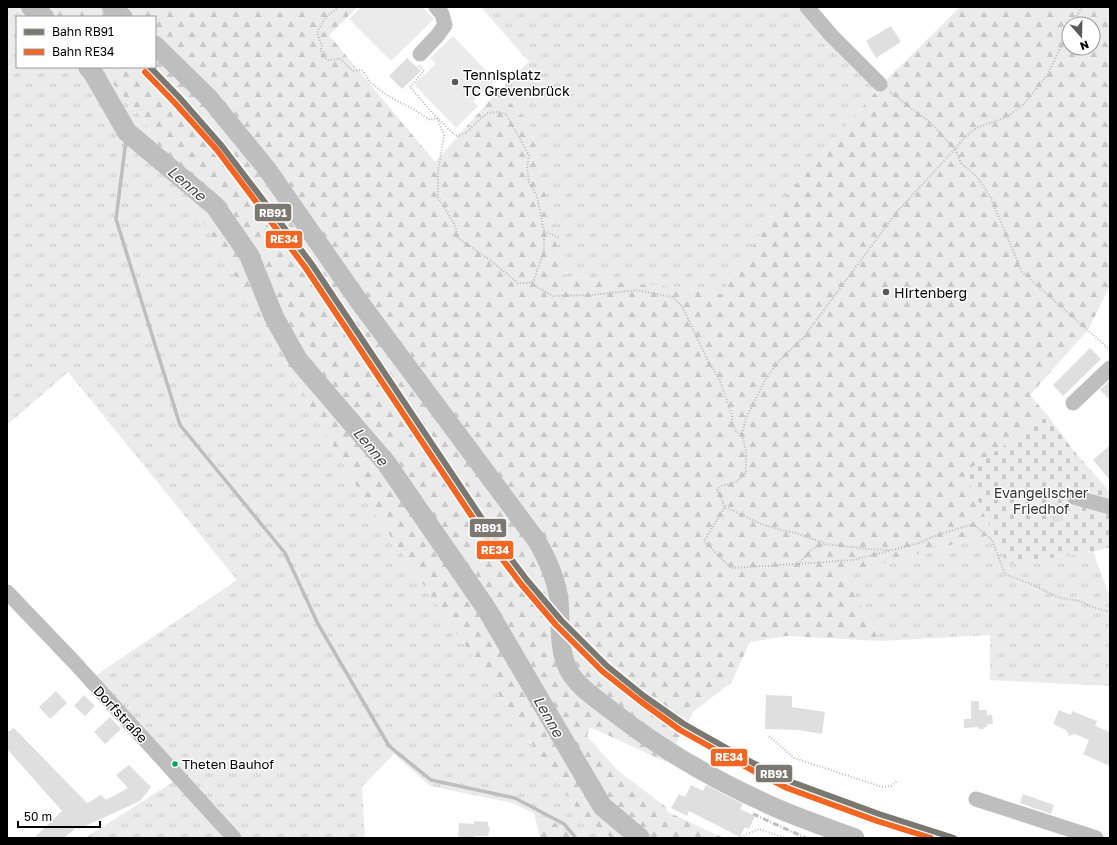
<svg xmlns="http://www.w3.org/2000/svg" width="1117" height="845" viewBox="0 0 1117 845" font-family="'Golos Text',sans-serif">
<defs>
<pattern id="grass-tufts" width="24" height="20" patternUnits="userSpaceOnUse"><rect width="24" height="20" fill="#ebebeb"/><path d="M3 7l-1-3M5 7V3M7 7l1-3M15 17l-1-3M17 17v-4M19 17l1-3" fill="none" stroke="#c8c8c8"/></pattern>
<pattern id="forest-firs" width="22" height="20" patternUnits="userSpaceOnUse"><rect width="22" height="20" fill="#ebebeb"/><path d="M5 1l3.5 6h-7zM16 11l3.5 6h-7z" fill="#c8c8c8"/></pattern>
<pattern id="cemetery-stones" width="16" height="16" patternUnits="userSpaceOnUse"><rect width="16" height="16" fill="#ebebeb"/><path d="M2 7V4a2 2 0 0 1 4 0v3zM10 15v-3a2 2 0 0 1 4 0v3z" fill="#c8c8c8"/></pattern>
</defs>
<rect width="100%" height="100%" fill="#fff"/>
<g fill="url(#grass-tufts)">
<path d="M7,7H36L49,17H17V67H99L145,122L360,492L585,821L612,838H576L566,828L512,803L430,786L394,754L362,787L365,838H240L217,808L121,708L95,676L237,580L68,372L7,425Z"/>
<path d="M481,7H816L883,83L785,197L721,294L682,288L565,277L530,125L499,90L529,62Z"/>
<path d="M993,534L1007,564L1093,552L1110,597V686L990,680V635L881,641L843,574Z"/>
<path d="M176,780L227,838H85Z"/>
</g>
<g fill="url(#forest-firs)" fill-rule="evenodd">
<path d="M36,7H358L329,35L435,162L499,90L530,125L565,277L682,288L721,294L785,197L883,83L960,7H1110V286L1088,330L1030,395L1048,416L965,472L993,534L843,574L881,641L787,636L750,642L731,683L694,711L666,762L590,727L587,736L617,770L666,807L668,812L724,838H612L585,821L360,492L145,122L99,67H155V17H49ZM1069,24H1093V48H1069Z"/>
<path d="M534,813L566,828L576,838H540Z"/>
</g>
<path fill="url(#cemetery-stones)" d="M1048,416L1073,450L1110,492V547L1093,552L1007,564L965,472Z"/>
<g fill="#ebebeb">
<path d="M361,7H422L434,19L391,61L349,19Z"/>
<path d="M453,36L495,80L473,101L478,106L456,128L414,84L436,64L430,58Z"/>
</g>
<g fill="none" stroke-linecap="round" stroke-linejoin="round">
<path stroke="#bebebe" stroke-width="3.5" d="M127,132L116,219L180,425L285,553L318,624L389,746L431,780L515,798L564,824L576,838"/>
<g stroke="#bebebe" stroke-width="20">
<path d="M31,7L44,17"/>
<path d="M88,67L93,73L127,132L215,206L249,255L274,317L298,360L387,464L486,608L602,806L640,838"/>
</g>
</g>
<g fill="#dfdfdf">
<path d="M891,26L901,42L876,58L866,41Z"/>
<path d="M407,58L421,71L402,89L389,76Z"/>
<path d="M1090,348L1101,359L1063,396L1053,385Z"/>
<path d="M1110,380V400L1100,390Z"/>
<path d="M1110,445V480L1093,460Z"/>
<path d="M1057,502L1063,520L1053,523L1047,505Z"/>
<path d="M56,691L67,703L50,719L39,707Z"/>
<path d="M84,695L95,706L85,716L74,706Z"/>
<path d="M766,695L792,696V707L825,712L822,734L798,730L765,729Z"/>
<path d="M971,701H979V710H987V715H992L993,724H987L988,727H985L984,729H979L978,727L964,728V719H971Z"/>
<path d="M1059,710L1071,715L1072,711L1097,721L1095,726L1110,732V766L1083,754L1089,740L1075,734L1069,736L1066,730L1053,724Z"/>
<path d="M110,717L121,729L105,744L94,732Z"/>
<path d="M14,728L87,803L101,795L106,800L128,788L116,775L129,765L151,787L140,801L79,829L77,827L64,838H34L62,811L7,749V732Z"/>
<path d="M691,785L703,791L706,785L743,804L740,809L755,816L749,829L745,827L740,837L689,811L687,816L671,808L679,794L685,797Z"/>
<path d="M1023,794L1054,805L1051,814L1020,803Z"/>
<path d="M474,821L488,822V826L490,828L488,836H475V838H458L459,823L474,824Z"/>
</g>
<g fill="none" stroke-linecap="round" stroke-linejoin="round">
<g stroke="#b9b9b9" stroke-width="2" stroke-dasharray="1 2" stroke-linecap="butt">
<path d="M339,7L325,18L317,33L322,46L321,49L322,56L328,60L340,59L353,71L362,70L371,83L388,96L413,109L430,120L437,118L444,135L438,172V197L455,225L458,238L490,260L518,283H530L553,296L592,295L636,290L672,297L682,306L708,361L719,378L732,415V421L736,432L742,434L746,451V473L736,482L722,486L717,490L725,507L704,541L731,568L798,564L812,549L825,544L867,549L892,550L919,543L937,535L973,524L992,540L1005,574L1033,585L1060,598L1080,601L1092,607L1110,612"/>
<path d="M1072,24L1082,7"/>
<path d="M419,66L424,71L410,87L437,118L456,136L466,133L479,120L488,113L497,112L506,114L529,155L527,168L529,182L537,196L544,231V250L534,280L530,283"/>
<path d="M890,92L931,123L955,149L961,163L978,178L990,196L1022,272L1110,350"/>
<path d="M544,231L560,238"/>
<path d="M742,434L746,418L765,380L779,361L803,338L896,213L955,149L963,139L976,128L1007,117L1024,104L1048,74L1069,30"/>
<path d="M725,507L761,524L785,531L796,533L824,543"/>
<path d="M799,564L853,560L889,551"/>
<path d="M769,736L794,758L882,787L891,786L897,781"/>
<path d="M738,838L759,829L785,838"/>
</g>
<g stroke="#bebebe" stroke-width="15">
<path d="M807,7L831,35L880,84"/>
<path d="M420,54L437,36L445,25L442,14L436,7"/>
<path d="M1073,403L1110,368"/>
<path d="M1074,497L1110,507"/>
<path d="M7,592L74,662L234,838"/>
<path d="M976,799L1096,838"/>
</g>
<g stroke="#bebebe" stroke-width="19">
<path d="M111,7L123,17"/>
<path d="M155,45L209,98L267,169L358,300L537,541C548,560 556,578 559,600C561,623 558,648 568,669C577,687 596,698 612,711C663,751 721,784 781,810C805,820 831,829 855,838"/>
</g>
<path stroke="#bebebe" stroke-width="3" stroke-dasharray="6 2 1 2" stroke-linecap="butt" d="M753,814L806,838"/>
<defs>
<path id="rail-1" d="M150,67L179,97L222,146L311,263L493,535L527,580L561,620L607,666L644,696L684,724L753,763L789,781L879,814L954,838"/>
<path id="rail-2" d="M145,72L174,102L217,150L305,267L487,539L521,584L556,625L602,671L640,701L680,730L750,769L787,788L877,821L931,838"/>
</defs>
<use href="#rail-1" stroke="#fff" stroke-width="9"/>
<use href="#rail-2" stroke="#fff" stroke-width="9"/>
<use href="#rail-1" stroke="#7b7872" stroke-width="6"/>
<use href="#rail-2" stroke="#f26522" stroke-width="6"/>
</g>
<g fill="#595959" stroke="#fff" stroke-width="1.5">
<circle cx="455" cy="82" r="4"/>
<circle cx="886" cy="292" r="4"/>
</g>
<circle fill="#00a651" stroke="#fff" stroke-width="1.5" cx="175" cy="764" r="3.5"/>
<g text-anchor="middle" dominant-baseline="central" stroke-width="3" stroke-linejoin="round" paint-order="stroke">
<g font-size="13" fill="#000" stroke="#fff" text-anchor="start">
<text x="182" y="764">Theten Bauhof</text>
</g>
<g font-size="14" fill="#000" stroke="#fff" text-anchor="start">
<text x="463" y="74">Tennisplatz<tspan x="463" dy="16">TC Grevenbrück</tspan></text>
<text x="894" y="292">Hirtenberg</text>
</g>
<g font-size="14" fill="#323232" stroke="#fff">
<text x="1041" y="492">Evangelischer<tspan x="1041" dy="16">Friedhof</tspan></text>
</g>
<g font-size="14" fill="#000" stroke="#fff">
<text transform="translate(121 714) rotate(47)">Dorfstraße</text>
</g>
<g font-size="15" font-style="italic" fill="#434343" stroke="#fff">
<text transform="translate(187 183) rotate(40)">Lenne</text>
<text transform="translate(371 446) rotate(50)">Lenne</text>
<text transform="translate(549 716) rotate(60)">Lenne</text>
</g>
</g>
<g stroke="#fff" stroke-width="1.5">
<rect x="254" y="203" width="38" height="19" rx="4" fill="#7b7872"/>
<rect x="265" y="230" width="38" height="19" rx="4" fill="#f26522"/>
<rect x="469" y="518" width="38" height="20" rx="4" fill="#7b7872"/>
<rect x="476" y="540" width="38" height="20" rx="4" fill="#f26522"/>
<rect x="710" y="748" width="38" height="19" rx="4" fill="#f26522"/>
<rect x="755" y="764" width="38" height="19" rx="4" fill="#7b7872"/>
</g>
<g font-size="11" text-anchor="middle" font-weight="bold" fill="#fff">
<text x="273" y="217">RB91</text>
<text x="284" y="243">RE34</text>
<text x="488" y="532">RB91</text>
<text x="495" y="554">RE34</text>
<text x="729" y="761">RE34</text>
<text x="774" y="778">RB91</text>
</g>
<rect width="1117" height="845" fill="none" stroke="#000000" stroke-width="16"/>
<rect x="16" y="16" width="140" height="52" fill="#ffffff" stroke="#999999"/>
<rect x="24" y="29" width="20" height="6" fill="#7b7872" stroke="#999999"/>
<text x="52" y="36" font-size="12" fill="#000000">Bahn RB91</text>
<rect x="24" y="49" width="20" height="6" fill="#f26522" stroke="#999999"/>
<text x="52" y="56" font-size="12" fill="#000000">Bahn RE34</text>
<g transform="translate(1081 36) rotate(160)"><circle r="19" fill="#ffffff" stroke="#999999"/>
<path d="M0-3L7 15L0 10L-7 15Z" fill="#595959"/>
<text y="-6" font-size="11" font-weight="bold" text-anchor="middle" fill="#000000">N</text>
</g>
<path d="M18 821v6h82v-6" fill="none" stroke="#000000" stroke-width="2"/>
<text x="24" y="821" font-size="12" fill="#000000" stroke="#ffffff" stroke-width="3" paint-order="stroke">50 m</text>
</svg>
